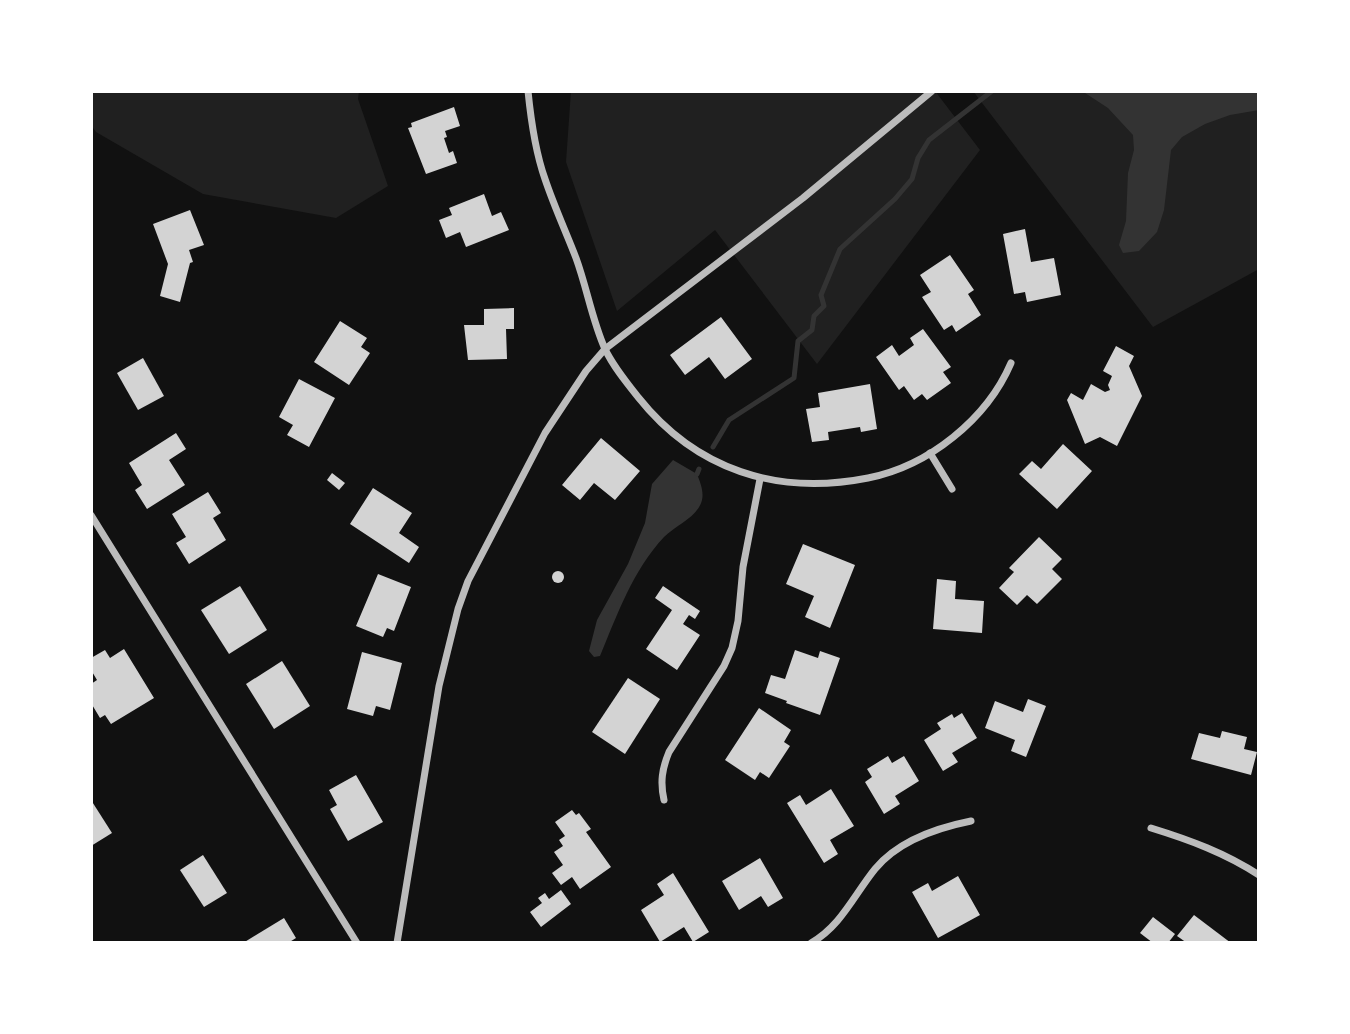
<svg xmlns="http://www.w3.org/2000/svg" width="1350" height="1034" viewBox="0 0 1350 1034" font-family="Literata,serif">
<rect width="100%" height="100%" fill="#111"/>
<g fill="#202020">
<path d="M91,91H359L358,99L388,186L336,218L203,194L96,132L91,125Z"/>
<path d="M571,91H935L980,150L817,364L715,230L617,311L566,162Z"/>
<path d="M973,91H1259V269L1153,327Z"/>
</g>
<g fill="#333">
<path d="M1082,91H1259V110L1230,115L1205,124L1182,137L1171,150L1164,210L1157,232L1139,251L1123,253L1119,245L1126,221L1128,173L1134,150L1133,135L1108,108Z"/>
<path d="M673,460L697,474C700,482 704,491 702,500C698,517 676,525 664,537C633,570 617,615 600,656L594,657L589,651L597,620L628,564L645,523L652,484Z"/>
</g>
<g fill="none" stroke-linecap="round" stroke-linejoin="round">
<g stroke="#333" stroke-width="5">
<path d="M713,447L729,420L794,378L798,341L812,330L814,316L824,306L821,295L840,249L895,199L912,179L918,158L929,140L992,91"/>
<path d="M697,474L699,469"/>
</g>
</g>
<g fill="#d3d3d3">
<path d="M454,107L460,126L445,131L447,137L444,138L449,153L453,151L457,163L426,174L408,128L412,127L411,123Z"/>
<path d="M484,194L492,216L501,212L509,230L466,247L460,232L446,238L439,220L452,215L449,208Z"/>
<path d="M190,210L204,245L189,250L193,262L190,263L180,302L160,296L168,264L153,224Z"/>
<path d="M1025,229L1031,262L1054,258L1061,295L1027,302L1025,292L1014,294L1003,234Z"/>
<path d="M950,255L974,290L968,294L981,315L956,332L952,325L944,330L922,297L931,292L920,275Z"/>
<path d="M514,308V329H506L507,359L468,360L464,325H484V309Z"/>
<path d="M721,317L752,359L725,379L709,357L685,375L670,355Z"/>
<path d="M340,321L367,338L361,347L370,353L349,385L314,362Z"/>
<path d="M923,329L951,367L943,372L951,383L927,400L922,394L914,400L904,386L899,390L876,357L892,345L899,356L914,345L910,338Z"/>
<path d="M1116,346L1134,356L1129,366L1142,396L1117,446L1100,437L1085,444L1067,400L1071,393L1083,400L1091,384L1105,392L1110,390L1108,385L1112,376L1103,371Z"/>
<path d="M143,358L164,396L138,410L117,373Z"/>
<path d="M299,379L335,398L309,447L287,435L293,425L279,417Z"/>
<path d="M870,384L877,429L861,432L860,427L828,432L829,440L812,442L806,409L820,407L818,393Z"/>
<path d="M176,433L186,449L169,460L185,485L147,509L135,490L142,485L129,463Z"/>
<path d="M601,438L640,471L615,500L594,483L580,500L562,485Z"/>
<path d="M1063,444L1092,471L1057,509L1019,474L1032,461L1041,469Z"/>
<path d="M332,473L345,483L339,490L327,480Z"/>
<path d="M373,488L412,513L399,533L419,547L409,563L350,524Z"/>
<path d="M208,492L221,513L213,518L226,540L189,564L176,543L186,537L172,514Z"/>
<path d="M1039,537L1062,559L1052,569L1062,579L1037,604L1027,595L1017,605L999,588L1014,572L1009,568Z"/>
<path d="M803,544L855,565L830,628L805,617L814,596L786,584Z"/>
<circle cx="558" cy="577" r="6"/>
<path d="M378,574L411,587L394,631L387,628L383,637L356,626Z"/>
<path d="M937,579L956,581L955,599L984,601L982,633L933,629Z"/>
<path d="M240,586L267,630L229,654L201,610Z"/>
<path d="M663,586L700,611L695,619L689,615L683,624L700,635L677,670L646,649L672,610L655,598Z"/>
<path d="M124,649L154,698L111,724L105,715L100,718L91,703V684L97,680L91,670V658L105,650L110,658Z"/>
<path d="M795,650L818,658L820,651L840,658L820,715L786,703L787,701L765,693L771,675L785,679Z"/>
<path d="M362,652L402,663L390,710L376,706L373,716L347,709Z"/>
<path d="M282,661L310,706L274,729L246,684Z"/>
<path d="M628,678L660,699L625,754L592,732Z"/>
<path d="M1028,699L1046,706L1026,757L1011,751L1015,740L985,728L995,701L1023,712Z"/>
<path d="M759,708L791,730L784,742L790,746L769,778L760,772L755,780L725,760Z"/>
<path d="M962,713L977,738L952,753L958,762L943,771L924,740L941,729L937,723L952,714L954,718Z"/>
<path d="M1222,731L1247,737L1244,749L1257,752L1251,775L1191,759L1199,733L1220,738Z"/>
<path d="M888,756L892,763L904,756L919,781L895,796L900,804L884,814L865,782L872,777L867,769Z"/>
<path d="M356,775L383,822L348,841L330,809L337,805L329,790Z"/>
<path d="M831,789L854,826L830,840L838,854L824,863L787,803L800,795L806,805Z"/>
<path d="M91,800L112,833L91,846Z"/>
<path d="M572,810L576,815L579,813L591,829L586,832L611,867L580,889L572,877L561,885L552,873L563,865L554,852L563,846L559,840L565,836L555,822Z"/>
<path d="M203,855L227,893L204,907L180,870Z"/>
<path d="M760,858L783,898L768,907L761,896L739,910L722,881Z"/>
<path d="M673,873L709,932L693,942L684,927L660,942L641,910L664,895L657,884Z"/>
<path d="M958,876L980,915L938,938L912,892L928,883L932,891Z"/>
<path d="M561,890L571,904L541,927L530,912L542,903L538,898L545,893L549,899Z"/>
<path d="M1194,915L1231,943H1187L1177,936Z"/>
<path d="M1153,917L1175,934L1168,943H1153L1140,933Z"/>
<path d="M284,918L296,938L288,943H243Z"/>
</g>
<g fill="none" stroke-linecap="round" stroke-linejoin="round">
<g stroke="#bcbcbc" stroke-width="7">
<path d="M528,91C531,121 535,151 545,179C554,206 566,232 576,258C587,288 592,320 605,349C613,366 626,382 638,397C696,470 777,496 868,478C929,466 987,419 1011,363"/>
<path d="M930,453L952,489"/>
<path d="M91,515L357,943"/>
<path d="M664,800C660,782 662,769 669,752L724,666L732,648L738,621L743,567L760,479"/>
<path d="M1151,828C1190,840 1225,853 1259,875"/>
<path d="M397,943L439,686L458,609L468,581L545,433L586,371L605,349L803,198L932,91"/>
<path d="M811,943C841,926 854,895 875,869C898,841 936,828 971,821"/>
</g>
</g>
<rect width="1350" height="1034" fill="none" stroke="#ffffff" stroke-width="186"/>
</svg>
